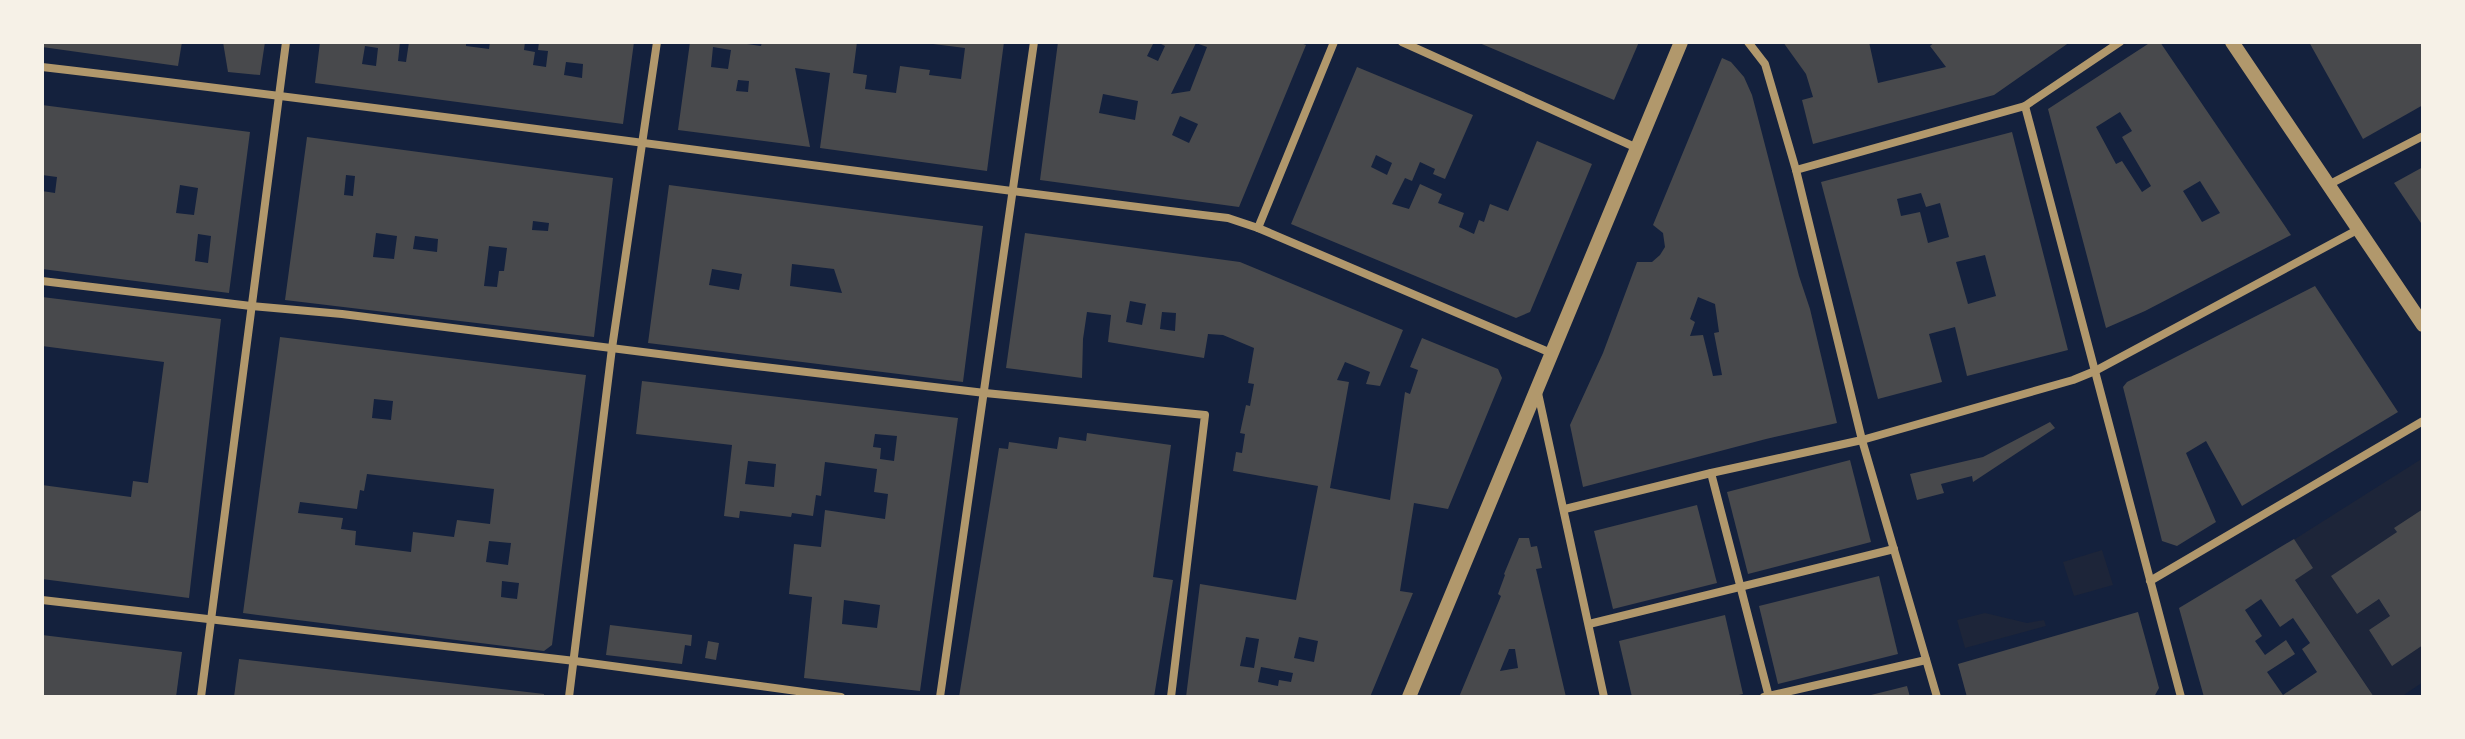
<svg xmlns="http://www.w3.org/2000/svg" width="2465" height="739" viewBox="0 0 2465 739" font-family="'Libre Baskerville',serif">
<rect width="100%" height="100%" fill="#14213d"/>
<g fill="#1d2539">
<path d="M2423,458V510L2395,529L2397,532L2332,576L2357,614L2379,599L2390,616L2369,630L2392,665L2423,645V682L2401,697H2374L2276,551Z"/>
<path d="M2102,550L2113,585L2074,596L2063,562Z"/>
<path d="M1985,613L2027,623L2044,620L2046,626L1965,648L1957,620Z"/>
</g>
<g fill="#48494c" fill-rule="evenodd">
<path d="M42,42H182L178,66L42,47Z"/>
<path d="M223,42H265L260,75L228,72Z"/>
<path d="M320,42H400L398,61L406,62L409,42H466V46L489,49L490,42H525L524,50L535,52L533,65L546,67L548,51L538,50L539,42H634L623,124L315,83ZM365,46L378,48L376,66L362,64ZM566,62L583,64L582,78L564,75Z"/>
<path d="M690,42H747V44L761,46L762,42H857L853,73L867,75L865,89L896,93L900,66L930,70L929,75L961,79L965,48L933,44V42H1004L987,171L820,148L830,73L795,68L810,147L678,130ZM713,47L731,50L728,69L711,67ZM738,80L749,81L748,92L736,91Z"/>
<path d="M1058,42H1154L1147,56L1158,61L1165,46L1157,42H1298L1306,45L1239,207L1040,180ZM1196,43L1207,47L1190,91L1171,94ZM1103,94L1138,101L1135,120L1099,113ZM1180,116L1198,124L1189,143L1172,135Z"/>
<path d="M1477,42H1639L1614,100Z"/>
<path d="M1783,42H1869L1878,83L1946,67L1930,46L1935,42H2070L1994,95L1813,144L1802,100L1813,97L1806,74Z"/>
<path d="M2151,42H2160L2291,235L2145,311L2106,328L2048,109ZM2120,112L2132,131L2122,137L2151,186L2142,192L2122,161L2116,164L2096,127ZM2200,181L2220,213L2202,222L2183,191Z"/>
<path d="M2309,42H2423V105L2363,139Z"/>
<path d="M1722,58L1731,62L1744,77L1752,95L1799,276L1810,309L1837,423L1766,439L1583,487L1570,425L1603,353L1637,262H1652L1660,255L1665,247L1663,233L1653,225ZM1698,297L1715,304L1719,332L1714,333L1722,375L1713,376L1703,335L1690,336L1695,322L1690,319Z"/>
<path d="M1357,67L1473,115L1445,179L1433,174L1435,169L1420,162L1412,181L1405,178L1392,204L1409,209L1420,184L1442,194L1438,203L1464,213L1459,227L1474,234L1479,220L1484,222L1490,204L1508,211L1537,141L1592,164L1530,312L1516,318L1291,224ZM1376,155L1392,163L1387,175L1371,167Z"/>
<path d="M42,105L250,132L229,293L42,269V191L55,193L57,177L42,175ZM180,185L198,188L194,215L176,213ZM198,234L211,236L208,263L195,261Z"/>
<path d="M2012,132L2068,350L1967,376L1955,327L1929,334L1942,382L1878,399L1821,182ZM1921,193L1926,207L1940,203L1949,237L1928,243L1920,212L1901,216L1897,199ZM1985,255L1996,296L1968,304L1956,262Z"/>
<path d="M307,137L613,178L594,337L285,300ZM346,175L355,176L353,196L344,195ZM533,221L549,223L548,231L532,230ZM376,233L397,236L394,259L373,257ZM415,236L438,239L437,252L413,249ZM489,246L507,248L504,271H499L497,287L484,286Z"/>
<path d="M2423,167V226L2394,183Z"/>
<path d="M669,185L983,226L963,382L648,343ZM792,264L834,269L842,293L790,286ZM712,269L742,274L739,290L709,285Z"/>
<path d="M1025,233L1240,262L1403,330L1380,386L1366,384L1370,372L1345,362L1337,380L1349,382L1330,488L1390,500L1405,392L1410,394L1418,370L1410,367L1422,338L1498,369L1502,378L1448,509L1414,503L1400,591L1413,593L1370,697H1186L1200,584L1296,600L1318,486L1233,471L1236,452L1242,453L1245,434L1240,433L1246,405L1250,406L1254,384L1248,383L1254,348L1223,335L1208,334L1204,358L1108,342L1111,315L1087,312L1083,339L1082,378L1006,368ZM1130,301L1146,304L1142,325L1126,322ZM1162,312L1176,313L1175,331L1160,329ZM1246,637L1259,639L1254,668L1240,666ZM1299,637L1318,641L1314,662L1294,658ZM1261,667L1293,673L1291,682L1279,680L1278,686L1258,682Z"/>
<path d="M2315,286L2398,412L2242,506L2206,441L2186,453L2216,522L2177,546L2162,541L2123,387L2127,382Z"/>
<path d="M42,297L221,319L189,598L42,579V485L131,497L133,481L148,483L164,362L42,346Z"/>
<path d="M280,337L586,375L552,645L544,651L243,613ZM374,399L393,401L391,420L372,418ZM367,474L494,489L490,524L457,520L454,537L413,532L411,552L355,545L356,531L341,529L343,518L298,513L300,502L357,509L360,490L364,491ZM489,541L511,543L508,565L486,562ZM502,581L519,583L517,599L501,597Z"/>
<path d="M642,381L958,418L920,691L804,678L812,597L789,594L794,544L821,547L825,510L885,519L888,494L874,492L877,469L825,462L821,496L816,495L813,516L792,513L791,517L740,511L739,518L724,516L732,445L636,434ZM875,434L897,436L894,461L880,459L881,448L873,447ZM748,461L776,464L774,487L745,484ZM844,600L880,605L877,628L842,624Z"/>
<path d="M2050,422L2055,428L1973,482L1972,476L1941,484L1944,493L1917,500L1910,474L1983,457Z"/>
<path d="M1087,433L1171,445L1153,577L1173,580L1154,697H959L999,448L1008,449L1009,442L1057,449L1059,437L1086,441Z"/>
<path d="M1850,460L1871,542L1748,574L1727,492Z"/>
<path d="M1697,505L1717,583L1613,609L1594,531Z"/>
<path d="M2423,509V645L2392,666L2369,630L2390,616L2379,599L2357,614L2331,576L2397,532L2394,528Z"/>
<path d="M1519,538H1529L1531,547L1537,546L1542,568L1536,569L1566,697H1459L1501,596L1498,594L1505,575L1504,574ZM1509,649H1515L1518,668L1500,671Z"/>
<path d="M2294,539L2313,568L2295,580L2374,697H2204L2179,608ZM2261,599L2280,627L2293,618L2310,643L2302,649L2317,672L2283,695L2267,672L2295,654L2286,640L2265,655L2255,641L2262,636L2245,610Z"/>
<path d="M1879,576L1898,654L1778,684L1759,606Z"/>
<path d="M2138,612L2159,688L2154,697H1967L1958,664Z"/>
<path d="M1725,615L1743,694L1730,697H1632L1619,641Z"/>
<path d="M610,625L692,635L691,646L685,645L682,664L606,655Z"/>
<path d="M42,635L182,652L176,697H42Z"/>
<path d="M708,641L719,643L716,660L705,658Z"/>
<path d="M239,659L544,694V697H234Z"/>
<path d="M1907,686L1910,697H1868L1867,696Z"/>
</g>
<g fill="none" stroke-linecap="round" stroke-linejoin="round">
<g stroke="#b1986c" stroke-width="8">
<path d="M1402,42L1637,148"/>
<path d="M1748,42L1765,64L1796,170L1862,440L1937,697"/>
<path d="M42,67C438,113 832,170 1228,218L1258,228L1551,353"/>
<path d="M2025,106L2181,697"/>
<path d="M1796,170L2025,106L2120,42"/>
<path d="M2330,184L2423,136"/>
<path d="M1258,228L1334,42"/>
<path d="M42,281L251,306L342,314L738,364L985,393L1205,415L1171,697"/>
<path d="M1538,393L1604,697"/>
<path d="M1711,473L1769,697"/>
<path d="M1565,509L1711,473L1862,440L2073,380L2095,371L2359,229"/>
<path d="M2150,581L2423,421"/>
<path d="M42,600L575,661L841,697"/>
<path d="M1589,624L1894,549"/>
<path d="M201,697L286,42"/>
<path d="M569,697L612,348L657,42"/>
<path d="M940,697L1034,42"/>
<path d="M1764,697L1926,660"/>
</g>
<g stroke="#b1986c" stroke-width="14">
<path d="M2232,42L2423,325"/>
<path d="M1409,697L1681,42"/>
</g>
</g>
<rect width="2465" height="739" fill="none" stroke="#f6f1e7" stroke-width="88"/>
</svg>
